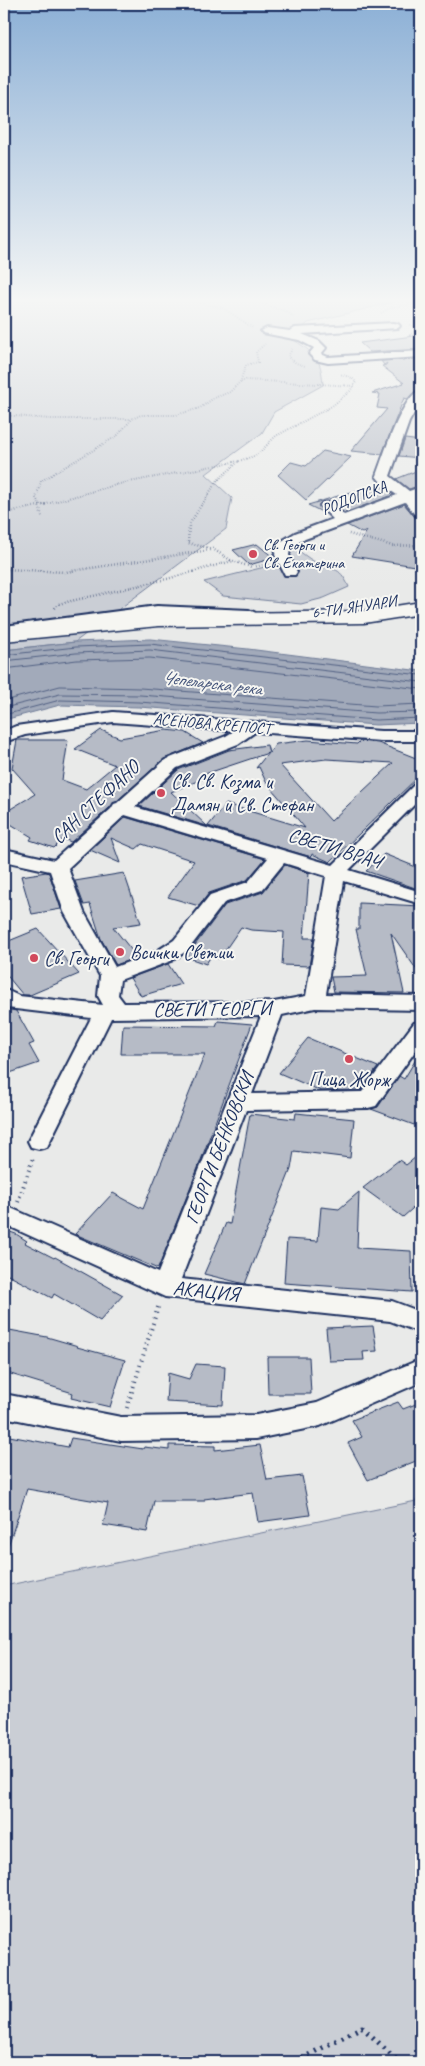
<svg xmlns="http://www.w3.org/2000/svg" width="425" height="2066" viewBox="0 0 425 2066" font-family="Caveat,sans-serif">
<rect width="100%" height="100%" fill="#e9eae9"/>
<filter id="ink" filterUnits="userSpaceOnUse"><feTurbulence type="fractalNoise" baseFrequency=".02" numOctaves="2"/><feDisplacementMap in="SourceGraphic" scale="10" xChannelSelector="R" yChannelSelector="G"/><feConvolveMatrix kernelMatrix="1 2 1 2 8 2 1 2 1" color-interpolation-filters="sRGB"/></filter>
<g filter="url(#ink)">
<g fill="#caced5" stroke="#727e9a">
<path d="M4,300H402L308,323L291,338C314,354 321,355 323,385L274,412L262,433L206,474L232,498L226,529L75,642L4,650Z"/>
<path d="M295,548C302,553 308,558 315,562C334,573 338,563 349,587L324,598L301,604L223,596L204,582L277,564L286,550Z"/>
<path d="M421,1500V2062H4V1586Z"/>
</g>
<path fill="#a2aaba" stroke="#6c7995" d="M150,639L248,649L421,671V723L376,725L139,707L60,705L4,720V650L75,642Z"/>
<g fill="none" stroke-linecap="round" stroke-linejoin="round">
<g stroke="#516083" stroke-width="1">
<path d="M4,655L76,647L150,644L421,675"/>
<path d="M4,661L76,653L150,650L421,682"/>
<path d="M4,669L77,660L150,658L421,689"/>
<path d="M4,701L60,686L140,688L376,706L421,704"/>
<path d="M4,708L60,694L140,695L376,713L421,712"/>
<path d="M4,715L60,700L139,702L376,720L421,718"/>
</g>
</g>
<g fill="#b6bbc6" stroke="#1b2f5e" fill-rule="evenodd">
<path d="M421,335V349L370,352L360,343Z"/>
<path d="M421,359V388L413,393L408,399L404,398L382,454L351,451L387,409L377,408L380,394L372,393L404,383L382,366L386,365L387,363L384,365L381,361Z"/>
<path d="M405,439L421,441V458L399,456Z"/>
<path d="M323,451L351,457L306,500L278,475L291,462L306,466Z"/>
<path d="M421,469V485L409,489L396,479Z"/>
<path d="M381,484L393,495L344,513L332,501H322L318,505L326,514L308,505L358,490L361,492Z"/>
<path d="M404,504L415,517L421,519V567L352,556L367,531L362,533L347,525Z"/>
<path d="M257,544L274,558L249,565L233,550Z"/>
<path d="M101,730L120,738L166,730L185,732L203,743L164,759L71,842L63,839L54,848L30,840L32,837L4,820V813L35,794L12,768L17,740H68L62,780L86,789L115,765L75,749Z"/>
<path d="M308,740L357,744L360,741L378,743L421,760V774L330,862L312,854L311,857L208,826L226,804L305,828L266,782L259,767L256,768L268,753L205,774L207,777L171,792L207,826L139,806L178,770L229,750L267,745L269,753L276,744ZM326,759L393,763L331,821L280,765Z"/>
<path d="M125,817L265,859L247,880L209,893L199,906L168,897L194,861L142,844L136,849L111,838L120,863L90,850Z"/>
<path d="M384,854L421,869V890L366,871Z"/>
<path d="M285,865L309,873L304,938H314L309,966L282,965L284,932L251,930L241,927L219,959L211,956L206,964L186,957L225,905L263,892Z"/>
<path d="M46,872L49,873L61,909L32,914L21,876Z"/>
<path d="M124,873L141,923L113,927L137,957L116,965L101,939L90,904L84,905L75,881Z"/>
<path d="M359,903L421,906V976L391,933L404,993L334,992L331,977L367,976L356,929H359Z"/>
<path d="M38,929L79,974L30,995H23L4,972V943Z"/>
<path d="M168,964L181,984L141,996L130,978Z"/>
<path d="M4,1008L16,1011L34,1043L29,1045L39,1063L4,1075Z"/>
<path d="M218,1021L252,1024L198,1168L158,1269L75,1234L113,1193L143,1209L205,1054H121L123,1025L216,1026Z"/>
<path d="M308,1038L378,1067L361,1090L321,1091L279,1073Z"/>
<path d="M421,1051V1113L414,1125L371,1109L378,1107L399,1076L404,1079Z"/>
<path d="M296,1113L354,1119L350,1158L294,1151L291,1169L245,1284L204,1274L226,1223L230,1224L250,1114L295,1119Z"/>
<path d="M421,1153V1201L403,1217L363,1188L399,1160L406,1165Z"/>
<path d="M359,1192L357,1248L411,1251L412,1292L284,1283L287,1239L318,1241L321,1207L339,1209Z"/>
<path d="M4,1230L16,1234L27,1241L25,1243L54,1258L55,1257L123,1295L100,1321L54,1294L52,1298L4,1273Z"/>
<path d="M373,1326L377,1351L363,1352L364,1360L329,1361L326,1328Z"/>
<path d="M4,1329L47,1337L78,1346L77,1347L125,1360L110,1407L71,1398L73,1393L4,1372Z"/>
<path d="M267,1357H309L311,1394H268Z"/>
<path d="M196,1364L225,1366L223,1405L166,1402L168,1373L189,1379Z"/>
<path d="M398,1402L403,1409L421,1402V1459L368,1480L348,1443L362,1437L352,1420Z"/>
<path d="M4,1435L68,1447L71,1438L143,1449L144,1447L169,1450V1445L215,1446V1450L260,1445L267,1480L302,1476L310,1515L258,1522L253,1493L204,1499V1501H154L147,1532L103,1525L108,1503L27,1489L7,1549H4Z"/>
</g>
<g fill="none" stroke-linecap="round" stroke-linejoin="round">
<defs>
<g id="street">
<path d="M394,323L398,324L400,326L398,328L302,334L319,341L326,348L321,354L328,357L421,351V357L328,363L315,360L309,354L314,348L299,340L263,333L261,331L267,328L290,331L295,328Z"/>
<path d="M421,390V401L409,422L390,476L409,491L421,487V496L416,498L421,505V517L416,516L405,502L305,539L291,546L289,555L297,572L295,575H285L275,555L277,544L295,533L333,519L320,506L322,503H332L344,515L397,495L385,487L376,476C383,458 402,395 421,390Z"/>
<path d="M157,606L249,610L254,612L257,615L254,618L249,620L157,616L4,636V626Z"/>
<path d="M113,712L381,731H421V741H381L255,732L238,744L177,768L135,807L333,865L415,784L421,783V798L349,870L421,892V904L344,881L326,994L421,996V1010L315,1008L282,1015L252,1094L362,1092L414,1023L421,1021V1043L376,1106L368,1108L246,1110L181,1279L392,1301L421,1312V1333L390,1321L165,1297L4,1224V1205L158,1273L261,1016L111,1018L47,1147L39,1149L31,1147L28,1141L91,1018L7,1008L4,1006V989L19,996L103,1005L98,996L100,976L64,912L50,871L4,861V849L54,860L111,809L114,804L117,803L165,760L226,736L234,731L113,722L25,735L4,742V731L16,726ZM125,815L268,858L248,882L210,895L174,940L157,951L115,967L84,912L68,868ZM284,863L326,876L306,996L274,1002L124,1003L118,995L120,980L171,961L188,950L224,903L262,890Z"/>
<path d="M421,1359V1382L320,1426L256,1439L121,1441L4,1417V1394L121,1417L256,1415L317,1403Z"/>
</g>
<path id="secondary" d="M421,602V614L364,623L159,626L4,641V629L159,614L364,611Z"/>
</defs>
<use href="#street" stroke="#1b2f5e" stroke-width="4"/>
<use href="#secondary" stroke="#1b2f5e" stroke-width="3"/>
<g stroke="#1b2f5e" stroke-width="2" stroke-dasharray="0.5 2" stroke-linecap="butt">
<path d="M191,300L223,308L253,328"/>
<path d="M257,300C266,308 288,309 293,317"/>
<path d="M381,313L392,307L421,303"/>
<path d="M410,325L417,328L410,335L421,334"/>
<path d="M292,349L288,357L296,363L305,366"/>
<path d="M241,382L246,380L354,386"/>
<path d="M4,415L49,419H131"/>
<path d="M239,461L257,455L276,436L332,406L350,391L356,382L352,378L340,374"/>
<path d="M40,505L36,498L41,481L117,436L132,419L141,415H176L200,408L214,398L230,392L240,382L246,365L258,362L256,352L265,344"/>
<path d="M43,505L119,484L239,461L216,482L202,505"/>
</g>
<g stroke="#1b2f5e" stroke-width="2.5" stroke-dasharray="0.5 2.5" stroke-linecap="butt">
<path d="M39,504L42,518"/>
<path d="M4,513L48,504"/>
<path d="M349,534L393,546L421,545"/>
<path d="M233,561L251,567L270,564"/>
<path d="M4,569L65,572L210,550"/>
<path d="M55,608L58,604L167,579L232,561L213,549L188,543L189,525L202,504"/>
</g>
<g stroke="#1b2f5e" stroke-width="4" stroke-dasharray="1 4.5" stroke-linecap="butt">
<path d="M18,1202L33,1158"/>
<path d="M127,1408L159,1304"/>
</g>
<path stroke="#1b2f5e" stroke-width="5" stroke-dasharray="2 5.5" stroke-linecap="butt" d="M295,2062L362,2027L399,2062"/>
<use href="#street" fill="#f6f6f2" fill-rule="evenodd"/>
<use href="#secondary" fill="#f6f6f2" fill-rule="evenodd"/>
</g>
</g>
<linearGradient id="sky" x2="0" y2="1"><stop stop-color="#8cb0d6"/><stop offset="0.51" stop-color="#f5f6f5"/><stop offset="1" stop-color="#f5f6f5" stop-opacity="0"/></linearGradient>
<rect width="425" height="589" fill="url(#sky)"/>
<g fill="#d1495b" stroke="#f6f6f2" stroke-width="2">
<circle cx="253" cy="554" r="5"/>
<circle cx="161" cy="793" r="5"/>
<circle cx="120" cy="952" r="5"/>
<circle cx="34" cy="958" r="5"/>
<circle cx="349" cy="1059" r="5"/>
</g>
<g text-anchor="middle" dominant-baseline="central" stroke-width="4" stroke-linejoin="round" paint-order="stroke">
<g font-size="16" fill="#1b2f5e" stroke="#f6f6f2">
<text transform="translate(354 498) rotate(-21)">РОДОПСКА</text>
<text transform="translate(354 607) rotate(-8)">6-ТИ ЯНУАРИ</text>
<text transform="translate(212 724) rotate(5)">АСЕНОВА КРЕПОСТ</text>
</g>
<g font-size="16" fill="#1b2f5e" stroke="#f6f6f2" text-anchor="start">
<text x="263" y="545">Св. Георги и<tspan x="263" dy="18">Св. Екатерина</tspan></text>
</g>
<g font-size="18" font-style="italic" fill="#44547a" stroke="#f6f6f2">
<text transform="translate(212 683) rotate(7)">Чепеларска река</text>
</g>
<g font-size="20" fill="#1b2f5e" stroke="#f6f6f2" text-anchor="start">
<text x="171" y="781">Св. Св. Козма и<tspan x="171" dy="23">Дамян и Св. Стефан</tspan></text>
<text x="130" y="952">Всички Светии</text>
<text x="44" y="958">Св. Георги</text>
<text x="349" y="1079" text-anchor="middle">Пица Жорж</text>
</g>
<g font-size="20" fill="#1b2f5e" stroke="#f6f6f2">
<text transform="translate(95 802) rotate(-43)">САН СТЕФАНО</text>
<text transform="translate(335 848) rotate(17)">СВЕТИ ВРАЧ</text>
<text transform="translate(212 1009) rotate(-1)">СВЕТИ ГЕОРГИ</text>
<text transform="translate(219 1148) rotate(-69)">ГЕОРГИ БЕНКОВСКИ</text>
<text transform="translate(206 1291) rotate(6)">АКАЦИЯ</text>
</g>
</g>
<rect width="425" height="2066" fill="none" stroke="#f6f6f2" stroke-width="20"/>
<rect x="10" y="10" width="405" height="2046" fill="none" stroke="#1b2f5e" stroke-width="2" filter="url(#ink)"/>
</svg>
